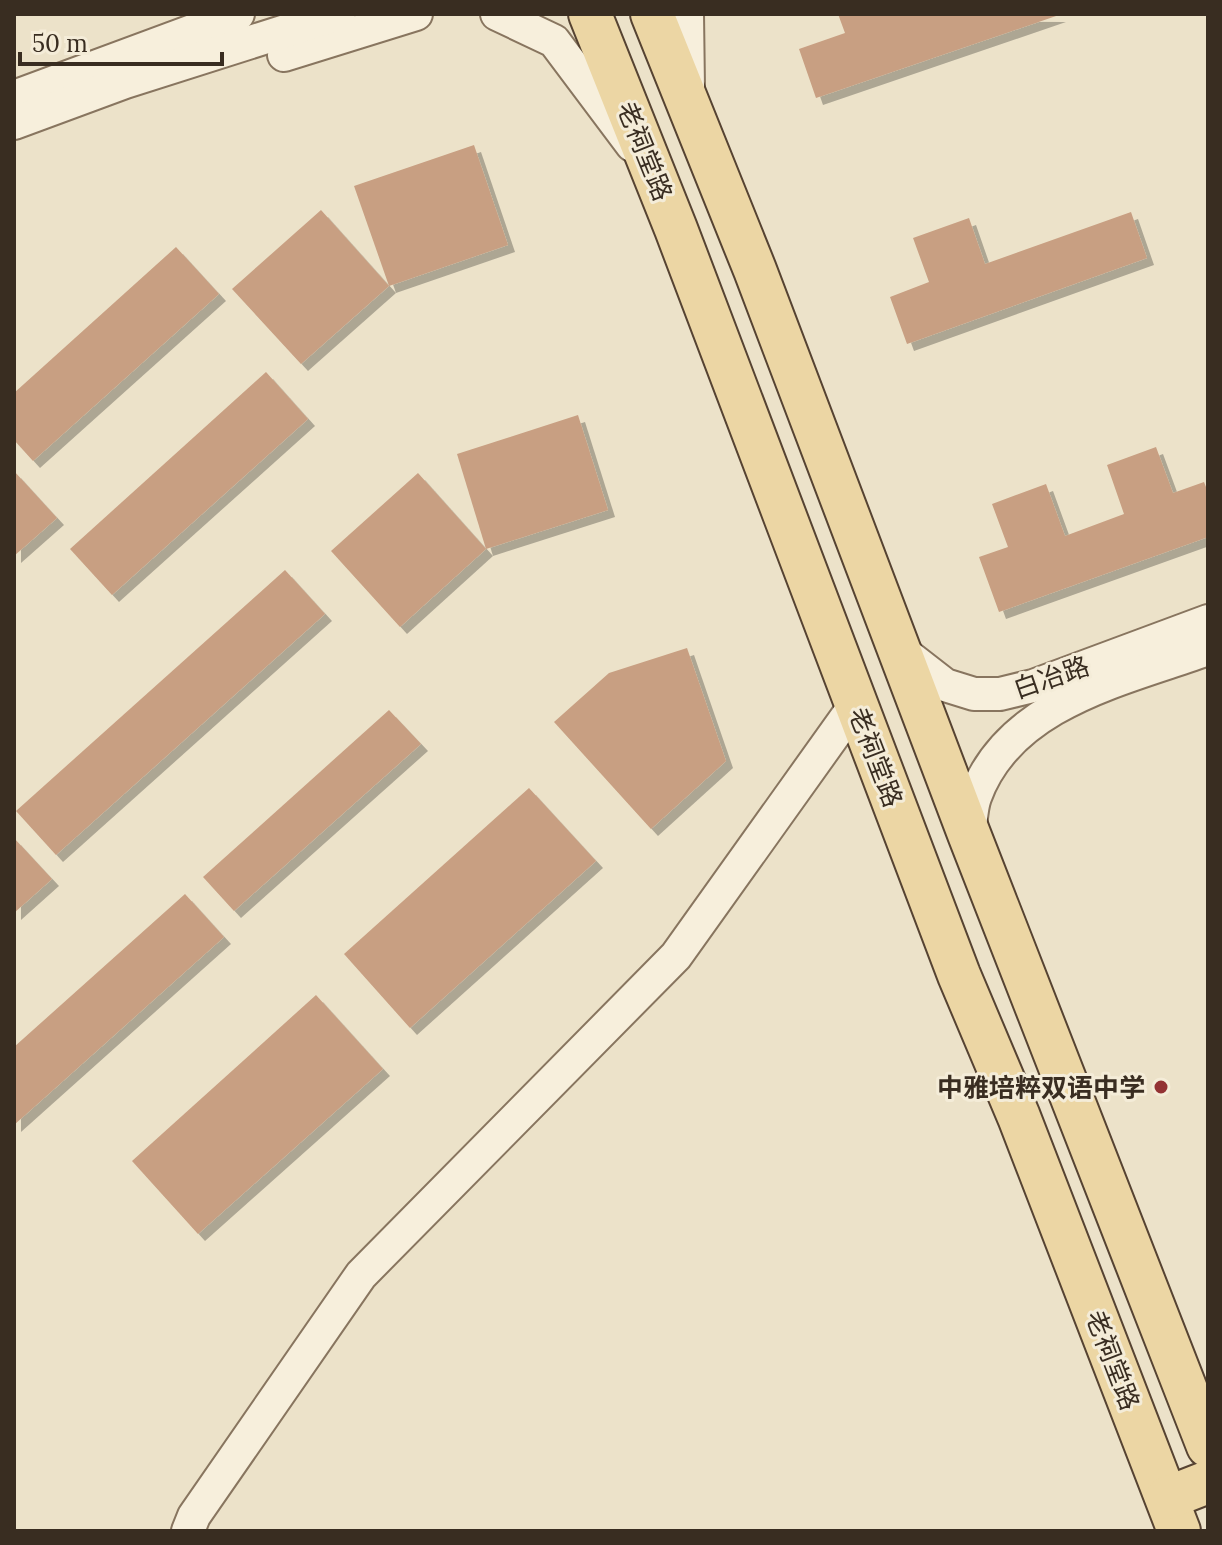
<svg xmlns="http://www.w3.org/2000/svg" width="1222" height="1545" viewBox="0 0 1222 1545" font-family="Lora,'Noto Sans SC',serif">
<defs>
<filter id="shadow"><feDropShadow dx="7" dy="7" stdDeviation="0" flood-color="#0004"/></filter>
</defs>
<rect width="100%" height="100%" fill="#ece2c9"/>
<g fill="#c89f82" filter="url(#shadow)">
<path d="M838,14H894L895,16L901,14L1059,15L816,98L799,49L845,33Z"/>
<path d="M474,145L508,245L389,286L354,186Z"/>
<path d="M321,210L389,286L301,364L232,289Z"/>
<path d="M1131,212L1147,258L907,344L890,297L929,282L913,238L969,218L985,264Z"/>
<path d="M176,247L219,294L33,461L14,440V393Z"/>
<path d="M266,372L308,419L112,595L70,549Z"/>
<path d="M578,415L608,510L486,549L457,454Z"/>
<path d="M1156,447L1173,493L1204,482L1208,492V537L999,612L979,557L1008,547L992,504L1046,484L1065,536L1124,514L1107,465Z"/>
<path d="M14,471L57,518L14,556Z"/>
<path d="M418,473L486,549L400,627L331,551Z"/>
<path d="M285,570L325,614L56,855L16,811Z"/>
<path d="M687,648L726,761L651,829L554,722L609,673Z"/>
<path d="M389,710L421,744L234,911L203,877Z"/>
<path d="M529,788L596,861L410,1028L344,954Z"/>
<path d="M14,838L52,879L14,913Z"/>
<path d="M185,894L224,937L14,1125V1047Z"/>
<path d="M316,995L383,1069L198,1234L132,1161Z"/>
</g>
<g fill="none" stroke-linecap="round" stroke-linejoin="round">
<defs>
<g id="minor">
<path d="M497,14L554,41L632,145"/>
<path d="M687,14L688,88"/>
<path d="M284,55L416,14"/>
<path d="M14,97L238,14"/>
<path d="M14,123L125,82L339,14"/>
<path d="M900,650L945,685L974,694H1000L1033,686L1208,621"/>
<path d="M969,834C971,822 971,808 975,797C1009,702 1125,679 1208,649"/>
<path d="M188,1531L194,1516L361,1275L676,956L856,704"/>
</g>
<g id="major">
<path d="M590,14L676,229L959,975L1019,1117L1179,1531"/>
<path d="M652,14L755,270L969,834L1208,1446"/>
<path d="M1167,1498L1208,1482"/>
</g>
</defs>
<use href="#minor" stroke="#88755f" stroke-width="36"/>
<use href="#major" stroke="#564332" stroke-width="46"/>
<use href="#minor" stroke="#f7efdc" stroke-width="32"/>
<use href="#major" stroke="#ecd6a4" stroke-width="42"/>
</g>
<circle fill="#933233" stroke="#f4ecd8" stroke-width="3" cx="1161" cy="1087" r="8"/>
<g text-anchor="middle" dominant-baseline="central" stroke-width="6" stroke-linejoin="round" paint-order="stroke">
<g font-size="26" fill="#392d21" stroke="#f4ecd8">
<text transform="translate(645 151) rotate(68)">老祠堂路</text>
<text transform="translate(1051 677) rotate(-19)">白冶路</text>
<text transform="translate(876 757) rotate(69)">老祠堂路</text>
<text transform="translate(1113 1360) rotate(69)">老祠堂路</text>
</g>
<g font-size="26" font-weight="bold" fill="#392d21" stroke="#f4ecd8" text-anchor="end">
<text x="1145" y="1087">中雅培粹双语中学</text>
</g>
</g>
<rect width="1222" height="1545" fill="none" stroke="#392d21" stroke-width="32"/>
<path d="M20 52v12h202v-12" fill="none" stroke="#392d21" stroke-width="4"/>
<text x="32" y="52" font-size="24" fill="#392d21" stroke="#f4ecd8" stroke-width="6" paint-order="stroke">50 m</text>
</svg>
